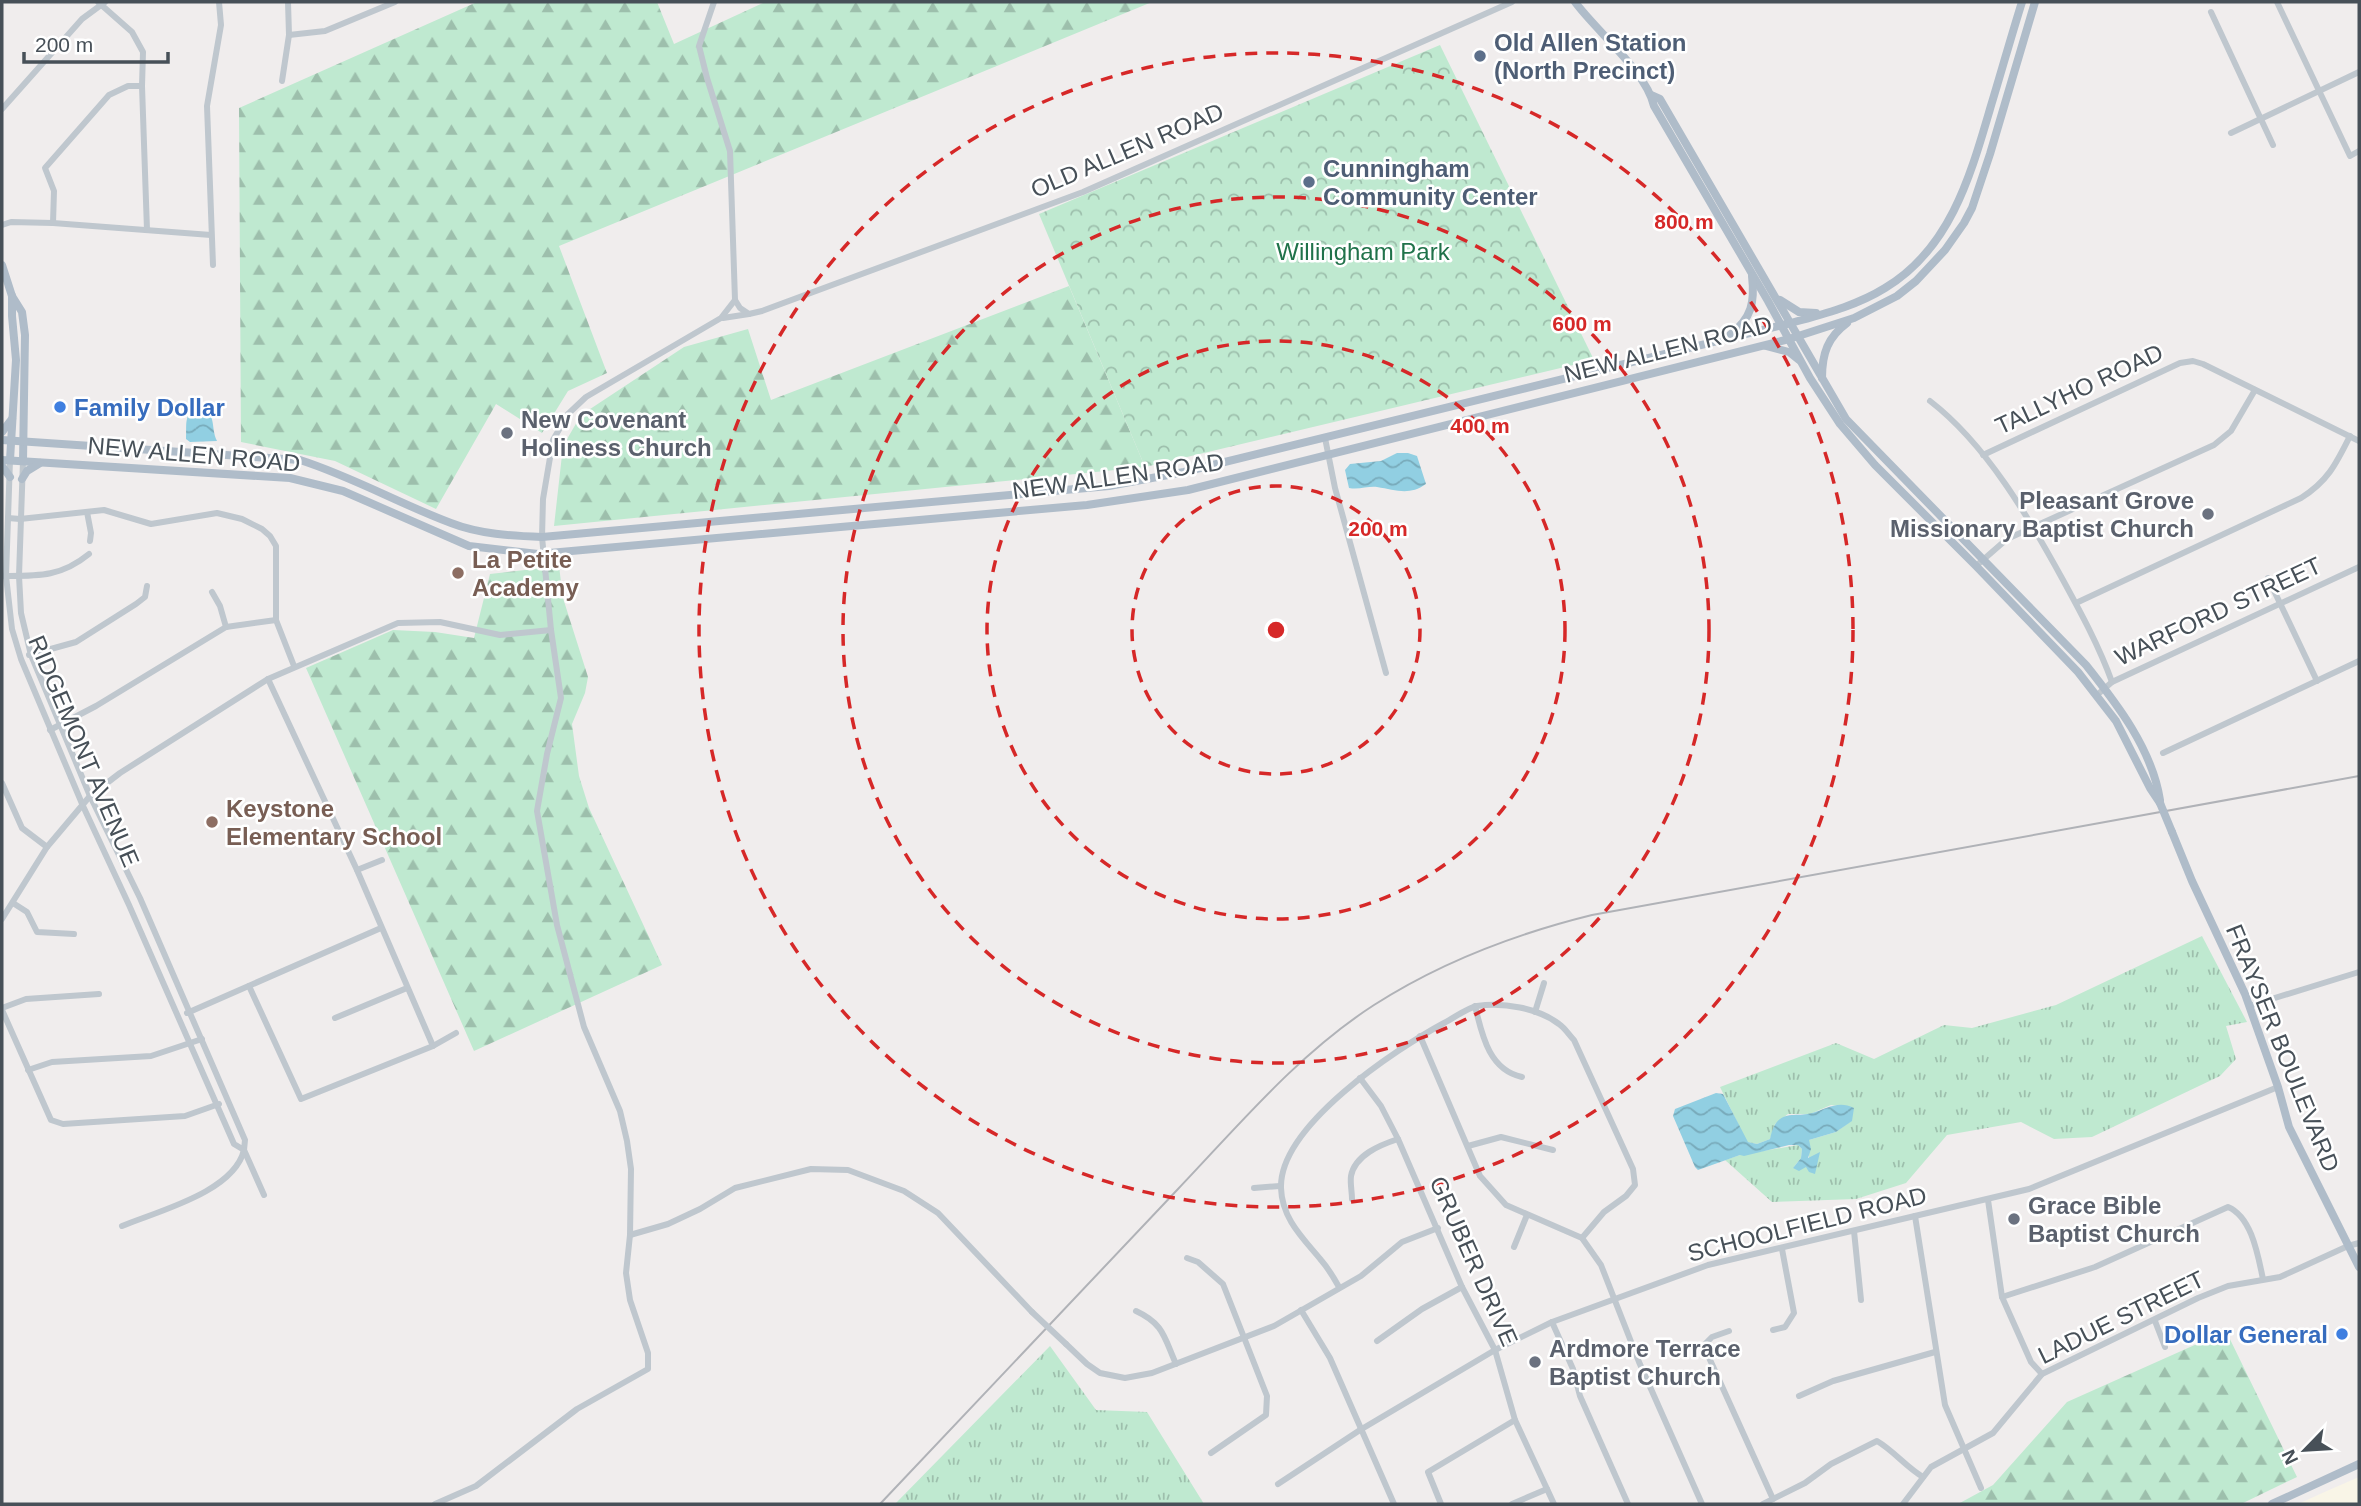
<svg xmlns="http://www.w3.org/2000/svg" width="2361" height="1506" viewBox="0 0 2361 1506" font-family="Arial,sans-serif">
<defs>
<pattern id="grass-tufts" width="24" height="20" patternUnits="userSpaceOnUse" patternTransform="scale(1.75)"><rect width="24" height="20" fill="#bfe9d0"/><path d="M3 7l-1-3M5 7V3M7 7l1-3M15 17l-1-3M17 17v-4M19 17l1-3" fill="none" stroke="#9dbfac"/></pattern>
<pattern id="forest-firs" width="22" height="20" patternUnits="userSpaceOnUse" patternTransform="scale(1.75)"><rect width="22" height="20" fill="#bfe9d0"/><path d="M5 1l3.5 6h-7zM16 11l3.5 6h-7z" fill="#9dbfac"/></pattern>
<pattern id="park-crowns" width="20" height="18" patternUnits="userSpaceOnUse" patternTransform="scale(1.75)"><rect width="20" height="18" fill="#bfe9d0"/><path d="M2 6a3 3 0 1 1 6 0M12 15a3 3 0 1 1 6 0" fill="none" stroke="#9dbfac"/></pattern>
<pattern id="water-waves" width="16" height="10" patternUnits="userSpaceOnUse" patternTransform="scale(1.75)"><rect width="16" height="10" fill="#91cfe2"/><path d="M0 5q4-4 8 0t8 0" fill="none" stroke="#78aaba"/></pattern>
</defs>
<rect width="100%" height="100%" fill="#f0eded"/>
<path fill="#f9f5e7" d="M2359,1477V1504H2298L2329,1490Z"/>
<g fill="url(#grass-tufts)">
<path d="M2202,936L2247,1022L2226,1026L2236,1059L2220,1076L2092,1137L2054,1139L2021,1122L1947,1135L1906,1183L1856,1199L1772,1202L1725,1160L1740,1155L1798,1145L1802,1149L1801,1158L1793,1168L1819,1152L1809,1158V1140L1836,1132L1851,1121L1853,1108L1831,1105L1810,1114H1788L1775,1124L1770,1139L1757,1144L1747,1142L1720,1087L1836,1043L1874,1059L1944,1025L1972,1028L2056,1005Z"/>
<path d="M1050,1346L1096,1410L1147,1412L1204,1504H895Z"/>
</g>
<g fill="url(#forest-firs)">
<path d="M477,2H657L674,44L765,2H1152L559,246L607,373L568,391L542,433L496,404L436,509L335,461L241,442L239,108Z"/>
<path d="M1069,286L1145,467L554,526L563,446L581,415L684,347L748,329L771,400Z"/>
<path d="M559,566L563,598L588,677L585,693L572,724L579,776L589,808L662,965L474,1051L306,668L393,630L435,632L474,638L490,574Z"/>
<path d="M2226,1331L2297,1477L2241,1504H1958L1993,1485L2067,1402Z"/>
</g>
<path fill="url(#park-crowns)" d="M1440,45L1594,360L1145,467L1039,214Z"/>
<g fill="url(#water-waves)">
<path d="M198,408C218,412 210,427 217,441L190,442L186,439C187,425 183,413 198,408Z"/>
<path d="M1397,453H1408L1417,456L1426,484C1409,496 1396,490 1377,487C1368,486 1359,490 1349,488L1345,470L1350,464L1381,461Z"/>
<path d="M1716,1093L1723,1094L1748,1142L1757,1144L1770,1139C1771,1134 1773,1127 1776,1123C1785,1111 1799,1117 1812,1113C1827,1109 1838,1100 1854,1108L1852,1121L1836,1132L1809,1140L1811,1149L1808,1158L1820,1152L1815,1174L1809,1172L1806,1167L1799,1171L1793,1168L1801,1158L1802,1149L1798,1145H1789L1744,1156L1740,1155L1698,1170L1695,1167L1673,1116L1675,1109Z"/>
</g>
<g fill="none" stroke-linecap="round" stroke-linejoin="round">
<g stroke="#bfc7ce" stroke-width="6">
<path d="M98,2L132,32L143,52L142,86L147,230"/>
<path d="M2277,2L2350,156L2359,151"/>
<path d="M2211,12L2273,145"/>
<path d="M289,35L325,31L395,2"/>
<path d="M282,81L289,35L288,2"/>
<path d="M2,109L82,19L105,2"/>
<path d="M2231,133L2359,72"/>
<path d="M53,223L54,191L45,168L109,95L128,86H142"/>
<path d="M2,225L11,222L53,223L211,235"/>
<path d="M213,265L207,106L221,25L219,2"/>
<path d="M735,300L740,308L749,314L762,311L1083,192L1512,2"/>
<path d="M723,318L749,314"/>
<path d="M1930,401C1987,445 2029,518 2063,580C2081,613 2099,646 2112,682"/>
<path d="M1325,438L1335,488L1386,673"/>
<path d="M1983,455L2180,363L2193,361L2203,364L2359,441"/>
<path d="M10,460L6,576L12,629L21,659L83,806L129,905L234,1144L244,1150L245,1140L140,898L90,796L31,655L21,613L19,576L23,461"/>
<path d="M87,512L91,533L90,541"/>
<path d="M8,518L20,519L104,510L151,524L217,513L242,519L262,529L270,536L276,546V620L294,666"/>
<path d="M1976,566L2007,539L2214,445L2231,431L2255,390"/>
<path d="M4,576C38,576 61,577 89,554"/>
<path d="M2268,578L2317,681"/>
<path d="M212,592L220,606L226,627"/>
<path d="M2076,603L2301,498C2328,481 2336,464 2350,436"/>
<path d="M29,655L76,642L136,604L145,597L147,586"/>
<path d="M268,679L357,870L433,1046"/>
<path d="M2097,695L2112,682L2359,567"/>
<path d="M50,730L96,706L226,627L276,620"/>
<path d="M2163,753L2359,661"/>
<path d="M2,783L22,828L47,847"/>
<path d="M357,870L382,860"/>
<path d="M13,903L27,912L37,932L74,934"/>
<path d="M2,919L47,847L90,796L120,773L268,679L398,623L440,622L500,635L551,630"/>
<path d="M249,986L301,1099L433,1046L456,1033"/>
<path d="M1475,1006C1482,1035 1489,1070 1522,1077"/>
<path d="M2249,1006L2359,972"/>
<path d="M2,1008L26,999L99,994"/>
<path d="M2,1010L51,1120L63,1124L185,1116L219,1104"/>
<path d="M1535,1012L1544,983"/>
<path d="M187,1013L381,928"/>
<path d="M335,1018L407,988"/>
<path d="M1420,1036L1480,1176L1506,1205L1582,1238L1601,1265L1639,1362L1702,1504"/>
<path d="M28,1070L52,1062L151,1056L202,1039"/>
<path d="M1360,1078L1381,1106L1398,1139L1462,1287L1495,1350L1515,1420L1554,1504"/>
<path d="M1468,1146L1501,1137L1553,1150"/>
<path d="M244,1150L264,1195"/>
<path d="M1254,1188L1280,1186"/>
<path d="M1352,1199C1352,1192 1350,1183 1351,1176C1355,1155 1380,1145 1398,1139"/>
<path d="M1988,1200L2002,1297L2031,1362L2042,1374"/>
<path d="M1915,1216L1945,1405L1981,1488"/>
<path d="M122,1226C158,1211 234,1192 244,1150"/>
<path d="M1854,1231L1861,1300"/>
<path d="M630,1235L668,1224L700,1209L735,1188L811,1169L848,1170L904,1191L938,1213L1032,1312"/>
<path d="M1514,1247L1527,1215"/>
<path d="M1187,1258L1198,1262L1223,1284L1267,1396L1266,1415L1211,1453"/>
<path d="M1339,1287C1334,1278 1328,1268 1321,1260C1303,1238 1282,1219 1281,1188C1279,1126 1396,1049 1444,1023C1454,1018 1467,1008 1477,1006C1503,1002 1538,1008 1559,1024C1565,1028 1569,1035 1574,1040L1633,1169L1635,1185L1626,1196L1604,1212L1582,1238"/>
<path d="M2002,1297L2095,1267L2228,1207C2252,1217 2258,1256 2263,1279"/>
<path d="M1301,1310L1330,1358L1394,1504"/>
<path d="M1136,1311C1164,1324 1164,1337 1176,1364"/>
<path d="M2155,1321L2165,1347"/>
<path d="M1552,1322L1573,1369L1580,1396L1628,1504"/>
<path d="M1773,1330L1785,1327L1794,1313L1782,1249"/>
<path d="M1729,1331L1712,1337L1706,1343V1351L1773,1499"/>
<path d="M1377,1341L1422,1309L1462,1287"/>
<path d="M1066,1344L1087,1364L1100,1373L1125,1378L1152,1373L1274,1326L1361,1276L1402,1242L1438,1228"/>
<path d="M1799,1396L1833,1381L1935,1352"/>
<path d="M1278,1484L1360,1430L1495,1350L1552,1322L1708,1265L2029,1189L2278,1087"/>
<path d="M435,1504L476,1486L577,1409L648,1369V1353L630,1300L626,1273L630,1235L631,1169L627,1141L620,1111L584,1027L557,925L537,811L547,754L561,698L551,630L542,537L543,499L553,440L568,414L586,397L721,318L735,300L730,151L707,78L699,46L714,2"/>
<path d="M1441,1504L1428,1472L1515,1420"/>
<path d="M1512,1504L1547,1489"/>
<path d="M1763,1504L1805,1483L1831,1464L1877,1441C1894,1451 1906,1467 1923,1477"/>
<path d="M1903,1504L1931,1467L1993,1433L2042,1374L2198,1298L2228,1286L2280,1277L2348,1246L2359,1243"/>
</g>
<g stroke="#afbcc9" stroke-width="8">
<path d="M1575,2C1597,32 1646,71 1654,106L1768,301L1810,378L1840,424L1875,465L1976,566L2078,672L2116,721L2150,788L2160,803"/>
<path d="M1651,95L1660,99L1846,419L2086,665C2117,704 2152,749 2160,800"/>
<path d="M2,265L12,296L22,312L25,335L23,461"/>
<path d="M1780,300L1799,312L1816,313"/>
<path d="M1730,335C1752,318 1755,302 1752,276"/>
<path d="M1766,346L1789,352L1799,360"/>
<path d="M1822,378C1822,353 1828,337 1847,323"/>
<path d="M2,432L12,419"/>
<path d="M2,440L300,460C353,477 400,504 451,523C479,534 512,536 542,537L1109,486L1184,472L1791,323C1823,314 1856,306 1885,288C1950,249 1970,177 1990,109C2001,73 2011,37 2022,2"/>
<path d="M2,460L290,478L343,491L469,546L538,554L1087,505L1188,490L1789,339L1854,318L1897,296L1916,281L1945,250L1964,223L1972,208L1990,154L2035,2"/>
<path d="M10,460L16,360L12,316V296"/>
<path d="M2,466L10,477"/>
<path d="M22,479L27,471L40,463"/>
<path d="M2172,832L2192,881L2245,994L2278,1087L2289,1127L2359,1267"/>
<path d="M2272,1504L2359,1464"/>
</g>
<path stroke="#b0b2b7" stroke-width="2" d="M880,1504C980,1399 1078,1294 1178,1189C1239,1125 1298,1054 1374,1005C1441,962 1515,934 1592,915L2359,776"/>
<path stroke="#bfc7ce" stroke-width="6" d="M1032,1312L1066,1344"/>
<path stroke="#afbcc9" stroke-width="8" d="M2160,803L2172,832"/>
</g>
<g fill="none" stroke="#d62828" stroke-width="3.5" stroke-dasharray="12 9">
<circle cx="1276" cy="630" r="144"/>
<circle cx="1276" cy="630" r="289"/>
<circle cx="1276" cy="630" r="433"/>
<circle cx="1276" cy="630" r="577"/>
</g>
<g fill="#5c6f8a" stroke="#fff" stroke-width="2.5">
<circle cx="1480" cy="56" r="7"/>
<circle cx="1309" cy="182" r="7"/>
</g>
<g fill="#3f7fe0" stroke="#fff" stroke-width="2.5">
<circle cx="60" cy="407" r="7"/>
<circle cx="2342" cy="1334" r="7"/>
</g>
<g fill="#6b7280" stroke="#fff" stroke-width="2.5">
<circle cx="507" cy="433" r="7"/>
<circle cx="2208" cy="514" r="7"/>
<circle cx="2014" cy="1219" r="7"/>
<circle cx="1535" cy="1362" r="7"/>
</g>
<g fill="#8d6e63" stroke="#fff" stroke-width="2.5">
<circle cx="458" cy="573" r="7"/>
<circle cx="212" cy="822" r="7"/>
</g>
<g text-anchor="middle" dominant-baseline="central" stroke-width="5" stroke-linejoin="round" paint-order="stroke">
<g font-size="24" font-weight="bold" fill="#4e5e75" stroke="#fff" text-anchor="start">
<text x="1494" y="42">Old Allen Station<tspan x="1494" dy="28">(North Precinct)</tspan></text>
<text x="1323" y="168">Cunningham<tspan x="1323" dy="28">Community Center</tspan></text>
</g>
<g font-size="24" fill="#475058" stroke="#fff">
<text transform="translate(1127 150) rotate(-23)">OLD ALLEN ROAD</text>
<text transform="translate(1668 349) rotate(-14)">NEW ALLEN ROAD</text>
<text transform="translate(2079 389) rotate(-25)">TALLYHO ROAD</text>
<text transform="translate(194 454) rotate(5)">NEW ALLEN ROAD</text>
<text transform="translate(1118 476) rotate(-8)">NEW ALLEN ROAD</text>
<text transform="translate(2218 611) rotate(-25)">WARFORD STREET</text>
<text transform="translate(84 751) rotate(67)">RIDGEMONT AVENUE</text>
<text transform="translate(2283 1048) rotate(68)">FRAYSER BOULEVARD</text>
<text transform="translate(1807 1224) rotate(-14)">SCHOOLFIELD ROAD</text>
<text transform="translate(1474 1261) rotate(66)">GRUBER DRIVE</text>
<text transform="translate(2121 1317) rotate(-26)">LADUE STREET</text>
</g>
<g font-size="24" fill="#20724a" stroke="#fff">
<text x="1363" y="251">Willingham Park</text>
</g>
<g font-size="24" font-weight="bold" fill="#366cbe" stroke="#fff" text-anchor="start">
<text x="74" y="407">Family Dollar</text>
<text x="2328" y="1334" text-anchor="end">Dollar General</text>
</g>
<g font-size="24" font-weight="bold" fill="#5b616d" stroke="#fff" text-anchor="start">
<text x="521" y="419">New Covenant<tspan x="521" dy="28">Holiness Church</tspan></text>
<text x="2194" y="500" text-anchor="end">Pleasant Grove<tspan x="2194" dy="28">Missionary Baptist Church</tspan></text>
<text x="2028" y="1205">Grace Bible<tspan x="2028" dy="28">Baptist Church</tspan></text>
<text x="1549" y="1348">Ardmore Terrace<tspan x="1549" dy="28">Baptist Church</tspan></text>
</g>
<g font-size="24" font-weight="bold" fill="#785e54" stroke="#fff" text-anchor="start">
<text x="472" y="559">La Petite<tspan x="472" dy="28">Academy</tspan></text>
<text x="226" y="808">Keystone<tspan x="226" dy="28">Elementary School</tspan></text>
</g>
</g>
<circle cx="1276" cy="630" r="10" fill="#d62828" stroke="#fff" stroke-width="3.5"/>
<g font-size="21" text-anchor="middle" font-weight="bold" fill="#d62828" stroke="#fff" stroke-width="5" stroke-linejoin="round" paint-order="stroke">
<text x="1684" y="229">800 m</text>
<text x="1582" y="331">600 m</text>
<text x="1480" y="433">400 m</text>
<text x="1378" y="536">200 m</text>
</g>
<rect width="2361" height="1506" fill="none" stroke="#475058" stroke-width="7"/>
<g transform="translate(2305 1450) rotate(245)" stroke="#ffffff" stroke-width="5" paint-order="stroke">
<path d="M0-5L12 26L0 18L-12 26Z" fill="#475058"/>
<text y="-10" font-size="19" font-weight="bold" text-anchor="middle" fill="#475058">N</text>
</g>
<path d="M24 52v10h144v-10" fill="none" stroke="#475058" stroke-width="3.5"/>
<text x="35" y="52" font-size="21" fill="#475058" stroke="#ffffff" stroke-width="5" paint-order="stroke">200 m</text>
</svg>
